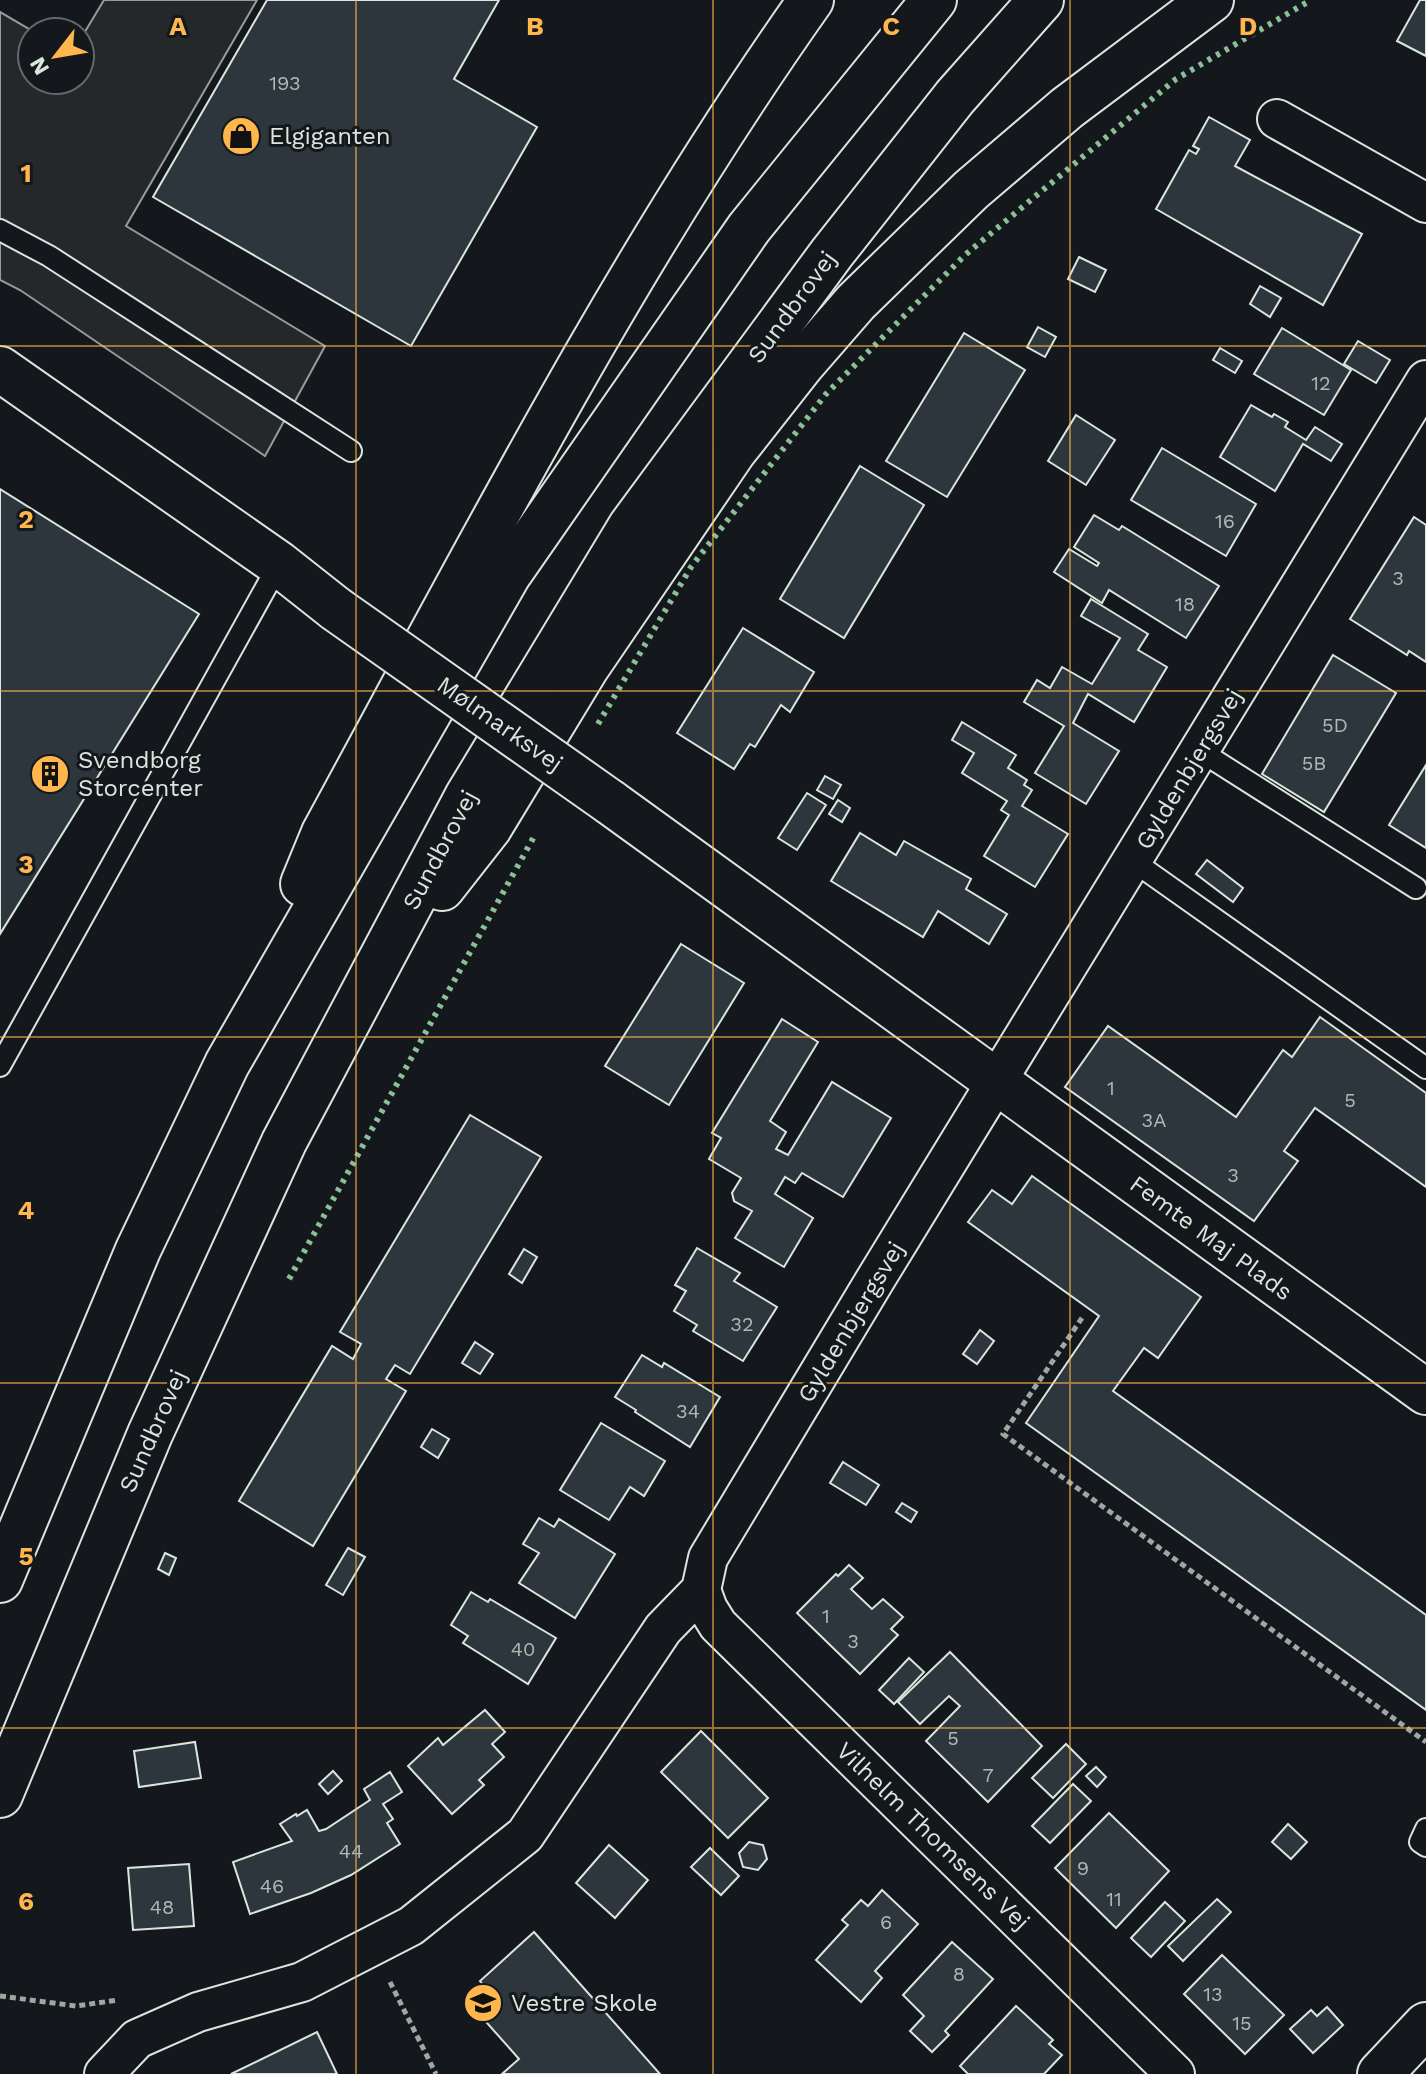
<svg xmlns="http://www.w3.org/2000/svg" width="1426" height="2074" viewBox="0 0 1426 2074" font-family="'Work Sans',sans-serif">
<rect width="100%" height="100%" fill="#14181c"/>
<path fill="#24282b" stroke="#939e99" stroke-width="2" d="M104,0H257L126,226L325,346L265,456L20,290L0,280V12L34,32H32V80H80V40Z"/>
<g fill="#2c363c" stroke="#d8e6dc" stroke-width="2">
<path d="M267,0H499L454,79L537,127L411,346L153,197Z"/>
<path d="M1420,0H1426V56L1397,41Z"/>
<path d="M1209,117L1250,140L1235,166L1362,234L1323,305L1156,209L1189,150L1196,154L1199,149L1193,146Z"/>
<path d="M1079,257L1106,270L1095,292L1068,279Z"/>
<path d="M1260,286L1281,298L1270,317L1250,304Z"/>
<path d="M1038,327L1056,337L1045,357L1027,347Z"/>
<path d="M1282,328L1351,370L1324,415L1254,374Z"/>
<path d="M964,333L1025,370L947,497L886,461Z"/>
<path d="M1358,341L1390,360L1376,383L1344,364Z"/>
<path d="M1220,348L1242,361L1235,373L1213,360Z"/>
<path d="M1251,405L1272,417L1274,414L1288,422L1285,427L1306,440L1315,427L1342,444L1331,461L1303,444L1275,491L1220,457Z"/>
<path d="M1076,415L1115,440L1086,485L1048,461Z"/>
<path d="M1162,448L1256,504L1226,556L1131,500Z"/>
<path d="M860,466L924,505L844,638L780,599Z"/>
<path d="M0,489L199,614L0,934Z"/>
<path d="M1094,515L1119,530L1122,526L1219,586L1186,638L1109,590L1102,603L1054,572L1069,549L1097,566L1099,563L1074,547Z"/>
<path d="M1414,517L1426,525V662L1409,651L1407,655L1350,619Z"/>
<path d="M1091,599L1148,634L1138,650L1167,667L1134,722L1088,694L1073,723L1119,751L1086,804L1035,773L1064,726L1024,702L1037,680L1050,688L1062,667L1092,684L1120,638L1081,616Z"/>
<path d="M743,628L814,672L790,712L781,705L755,747L750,744L734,769L677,733Z"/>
<path d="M1333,655L1396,693L1324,812L1262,774Z"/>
<path d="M962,722L1016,755L1008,768L1027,780L1024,785L1032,790L1022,806L1068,834L1035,887L984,856L1009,815L1001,810L1007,801L962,773L974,753L952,740Z"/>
<path d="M1426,765V848L1389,825Z"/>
<path d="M825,776L841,785L833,799L817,790Z"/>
<path d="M807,793L826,805L797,850L778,838Z"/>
<path d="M838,800L850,808L842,822L829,814Z"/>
<path d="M860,833L896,855L904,841L971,879L966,889L1007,914L989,944L938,911L923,937L831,881Z"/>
<path d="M1207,860L1243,888L1233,902L1196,874Z"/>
<path d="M681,944L744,983L669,1105L605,1066Z"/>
<path d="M1320,1017L1426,1093V1187L1315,1108L1284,1151L1298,1161L1254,1221L1065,1087L1108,1026L1236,1117L1283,1050L1292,1057Z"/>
<path d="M782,1019L818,1042L770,1121L786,1132L776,1149L788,1155L832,1082L891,1118L843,1197L802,1173L795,1183L785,1177L775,1194L813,1218L784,1267L735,1238L752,1211L734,1201L732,1193L741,1178L709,1159L721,1138L712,1133Z"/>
<path d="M470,1115L541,1157L410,1374L395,1365L386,1379L406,1391L313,1546L239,1501L332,1346L353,1359L361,1344L340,1332Z"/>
<path d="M1032,1176L1201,1297L1158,1358L1144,1348L1113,1391L1426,1615V1710L1026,1423L1099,1316L968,1222L992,1190L1012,1204Z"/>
<path d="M697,1248L740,1273L734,1281L777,1307L743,1361L693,1331L697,1325L674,1311L686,1291L675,1285Z"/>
<path d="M524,1249L537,1257L522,1283L509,1274Z"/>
<path d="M980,1330L994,1341L977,1364L963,1354Z"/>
<path d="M475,1342L493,1354L480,1374L462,1363Z"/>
<path d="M642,1355L662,1367L664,1363L720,1397L690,1447L635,1412L636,1410L615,1397Z"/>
<path d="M601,1423L665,1461L644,1496L630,1487L609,1520L560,1490Z"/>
<path d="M432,1429L449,1439L438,1458L421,1447Z"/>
<path d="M843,1462L879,1485L866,1505L830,1483Z"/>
<path d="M902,1503L917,1512L911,1522L896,1512Z"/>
<path d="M539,1518L554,1527L559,1519L615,1554L575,1618L519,1583L539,1553L523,1544Z"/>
<path d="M348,1548L365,1557L343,1595L326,1585Z"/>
<path d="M165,1553L176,1558L169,1575L158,1569Z"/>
<path d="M849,1565L863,1578L851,1589L872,1609L883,1599L903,1617L891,1629L898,1635L860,1674L797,1613L836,1574L838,1576Z"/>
<path d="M471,1592L488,1602L490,1599L556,1638L528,1684L463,1643L468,1636L451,1625Z"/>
<path d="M950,1652L1042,1746L988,1802L926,1741L960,1706L949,1696L920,1724L898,1702Z"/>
<path d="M909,1658L924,1672L894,1704L879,1690Z"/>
<path d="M485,1710L505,1732L492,1744L504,1757L479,1780L484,1785L452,1814L408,1766L438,1738L443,1745Z"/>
<path d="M701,1731L768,1798L728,1838L661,1772Z"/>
<path d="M195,1742L201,1778L139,1787L134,1751Z"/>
<path d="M1066,1744L1086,1764L1053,1798L1032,1778Z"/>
<path d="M1096,1767L1106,1777L1097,1787L1086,1776Z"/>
<path d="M333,1771L342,1781L328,1794L319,1784Z"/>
<path d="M390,1772L402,1792L383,1804L393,1819L387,1823L400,1844L351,1875L311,1893L250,1914L233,1862L292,1841L280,1824L296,1814L297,1816L307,1810L319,1831L326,1829L370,1800L364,1789Z"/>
<path d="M1073,1784L1091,1801L1050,1843L1032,1826Z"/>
<path d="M1109,1813L1169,1871L1116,1928L1055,1868Z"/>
<path d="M1288,1824L1307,1842L1291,1859L1272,1842Z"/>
<path d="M749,1842L763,1845L767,1859L758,1870L743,1867L739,1853Z"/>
<path d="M609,1845L648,1880L615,1918L576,1883Z"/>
<path d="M710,1848L739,1876L721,1895L691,1867Z"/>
<path d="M189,1864L194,1926L133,1930L128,1868Z"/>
<path d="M882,1890L918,1924L875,1971L882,1978L861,2002L816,1960L848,1925L842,1920L861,1900L868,1906Z"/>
<path d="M1217,1899L1231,1912L1183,1961L1168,1946Z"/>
<path d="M1165,1902L1185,1921L1151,1957L1131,1938Z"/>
<path d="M534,1932L660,2074H502L519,2059L472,2006L488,1991L480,1981Z"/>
<path d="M952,1942L993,1979L945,2031L949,2035L932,2052L910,2031L924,2016L903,1995Z"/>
<path d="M1222,1955L1284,2015L1245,2054L1184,1994Z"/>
<path d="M1016,2006L1053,2040L1049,2044L1062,2055L1044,2074H968L960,2066Z"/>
<path d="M1327,2007L1343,2025L1313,2053L1290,2029L1311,2010L1317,2016Z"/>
<path d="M317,2032L337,2074H231Z"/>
</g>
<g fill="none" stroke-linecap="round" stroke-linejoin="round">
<defs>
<g id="service">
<path d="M0,230L49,256L351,451"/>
<path d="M1200,751L1416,888"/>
<path d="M1133,861L1426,1068"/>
<path d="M0,1066L279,564"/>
<path d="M1426,1829L1420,1842L1426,1846"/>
</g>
<g id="minor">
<path d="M1277,119L1426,203"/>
<path d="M701,1590L708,1609L718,1625L1175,2074"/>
<path d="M104,2074L137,2039L198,2012L302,1982L411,1926L525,1835L663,1629L701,1590L708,1558L875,1280L1426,380"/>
</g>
<g id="tertiary">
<path d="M0,369L279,564L336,609"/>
<path d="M610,802L1426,1392"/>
<path d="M1380,2074L1426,2025"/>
</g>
<g id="primary">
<path d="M303,884L324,833C478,550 625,263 811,0"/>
<path d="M442,888L489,828L586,668L733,452L803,363L856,302L971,190L1067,108L1211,0"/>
<path d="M0,1580L138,1250L227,1064L508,575L749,228L934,0"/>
<path d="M0,1795L150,1434L284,1142L467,797L631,526L832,253L955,97L1041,0"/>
</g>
</defs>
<use href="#service" stroke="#d8e6dc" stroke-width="24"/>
<use href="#minor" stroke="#d8e6dc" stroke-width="42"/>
<use href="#tertiary" stroke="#d8e6dc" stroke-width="48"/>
<use href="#primary" stroke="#d8e6dc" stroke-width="48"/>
<g stroke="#9da8a2" stroke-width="5" stroke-dasharray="6 4" stroke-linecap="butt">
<path d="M1082,1318L1003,1434L1426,1742"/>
<path d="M390,1982L436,2074"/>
<path d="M0,1996L76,2006L118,2000"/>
</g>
<use href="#service" stroke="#14181c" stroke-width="20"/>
<use href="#minor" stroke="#14181c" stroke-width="38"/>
<use href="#tertiary" stroke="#14181c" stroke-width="44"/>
<use href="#primary" stroke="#14181c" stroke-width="44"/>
<defs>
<path id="tertiary-bridge" d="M336,609L610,802"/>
</defs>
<use href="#tertiary-bridge" stroke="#d8e6dc" stroke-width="48" stroke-linecap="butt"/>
<use href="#tertiary-bridge" stroke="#14181c" stroke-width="44"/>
<g stroke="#8ac095" stroke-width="6" stroke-dasharray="4 6" stroke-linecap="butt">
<path d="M598,724L691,567L826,394L965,255L1176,79L1311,0"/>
<path d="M289,1279L536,833"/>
</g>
</g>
<path fill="none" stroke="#ffb74d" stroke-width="2" stroke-opacity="0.55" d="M356,0V2074M713,0V2074M1070,0V2074M0,346H1426M0,691H1426M0,1037H1426M0,1383H1426M0,1728H1426"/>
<defs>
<symbol id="shop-disc" viewBox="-11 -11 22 22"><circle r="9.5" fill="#ffb74d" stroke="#14181c"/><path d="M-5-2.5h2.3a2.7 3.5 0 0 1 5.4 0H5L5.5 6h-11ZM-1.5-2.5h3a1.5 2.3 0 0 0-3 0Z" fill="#111"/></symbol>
<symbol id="building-disc" viewBox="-11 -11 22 22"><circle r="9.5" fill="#ffb74d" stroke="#14181c"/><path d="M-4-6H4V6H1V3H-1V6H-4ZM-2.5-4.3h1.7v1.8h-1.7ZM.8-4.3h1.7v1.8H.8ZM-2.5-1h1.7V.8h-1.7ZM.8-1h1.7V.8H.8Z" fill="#111"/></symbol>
<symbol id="school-disc" viewBox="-11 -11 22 22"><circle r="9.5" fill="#ffb74d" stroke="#14181c"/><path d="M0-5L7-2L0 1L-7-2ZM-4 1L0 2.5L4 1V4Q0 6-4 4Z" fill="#111"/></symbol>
</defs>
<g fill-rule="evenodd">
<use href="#shop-disc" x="219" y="114" width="44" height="44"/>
<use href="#building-disc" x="28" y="752" width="44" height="44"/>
<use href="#school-disc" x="461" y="1981" width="44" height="44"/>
</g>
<g text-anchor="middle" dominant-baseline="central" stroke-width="6" stroke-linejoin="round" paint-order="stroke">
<g font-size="20" fill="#adbab4">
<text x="285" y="83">193</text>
<text x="1321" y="383">12</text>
<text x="1225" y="521">16</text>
<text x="1398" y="578">3</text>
<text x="1185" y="604">18</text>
<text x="1335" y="725">5D</text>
<text x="1314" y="763">5B</text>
<text x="1111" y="1088">1</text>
<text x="1350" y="1100">5</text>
<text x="1154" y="1120">3A</text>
<text x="1233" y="1175">3</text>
<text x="742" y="1324">32</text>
<text x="688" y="1411">34</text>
<text x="826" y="1616">1</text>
<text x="853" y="1641">3</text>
<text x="523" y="1649">40</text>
<text x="953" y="1738">5</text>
<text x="988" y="1775">7</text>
<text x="351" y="1851">44</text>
<text x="1083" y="1868">9</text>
<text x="272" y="1886">46</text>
<text x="1114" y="1899">11</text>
<text x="162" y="1907">48</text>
<text x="886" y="1922">6</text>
<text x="959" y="1974">8</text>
<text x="1213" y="1994">13</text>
<text x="1242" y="2023">15</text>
</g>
<g font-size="24" fill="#d8e6dc" stroke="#14181c" text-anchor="start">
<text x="269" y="136">Elgiganten</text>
<text x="78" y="760">Svendborg<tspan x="78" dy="28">Storcenter</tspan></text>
<text x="511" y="2003">Vestre Skole</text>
</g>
<g font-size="24" fill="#d8e6dc" stroke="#14181c">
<text transform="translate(792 307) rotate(-54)">Sundbrovej</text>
<text transform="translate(500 724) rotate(35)">Mølmarksvej</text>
<text transform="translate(1189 769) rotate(-59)">Gyldenbjergsvej</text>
<text transform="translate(440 850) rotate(-62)">Sundbrovej</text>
<text transform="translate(1211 1238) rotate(36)">Femte Maj Plads</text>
<text transform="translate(851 1322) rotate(-59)">Gyldenbjergsvej</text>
<text transform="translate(153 1431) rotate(-66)">Sundbrovej</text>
<text transform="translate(933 1836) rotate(44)">Vilhelm Thomsens Vej</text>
</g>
</g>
<g font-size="26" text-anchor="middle" font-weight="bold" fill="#ffb74d" stroke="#14181c" stroke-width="6" stroke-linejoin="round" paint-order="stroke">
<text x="178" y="35">A</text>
<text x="535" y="35">B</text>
<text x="891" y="35">C</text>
<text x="1248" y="35">D</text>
<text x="26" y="182">1</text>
<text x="26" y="528">2</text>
<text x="26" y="873">3</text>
<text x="26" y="1219">4</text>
<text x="26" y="1565">5</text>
<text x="26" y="1910">6</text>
</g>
<g transform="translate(56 56) rotate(239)"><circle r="38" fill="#14181c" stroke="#626a69" stroke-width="2"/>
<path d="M0-6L14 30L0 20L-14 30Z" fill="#ffb74d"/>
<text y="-12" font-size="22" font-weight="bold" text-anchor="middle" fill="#d8e6dc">N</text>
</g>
</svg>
